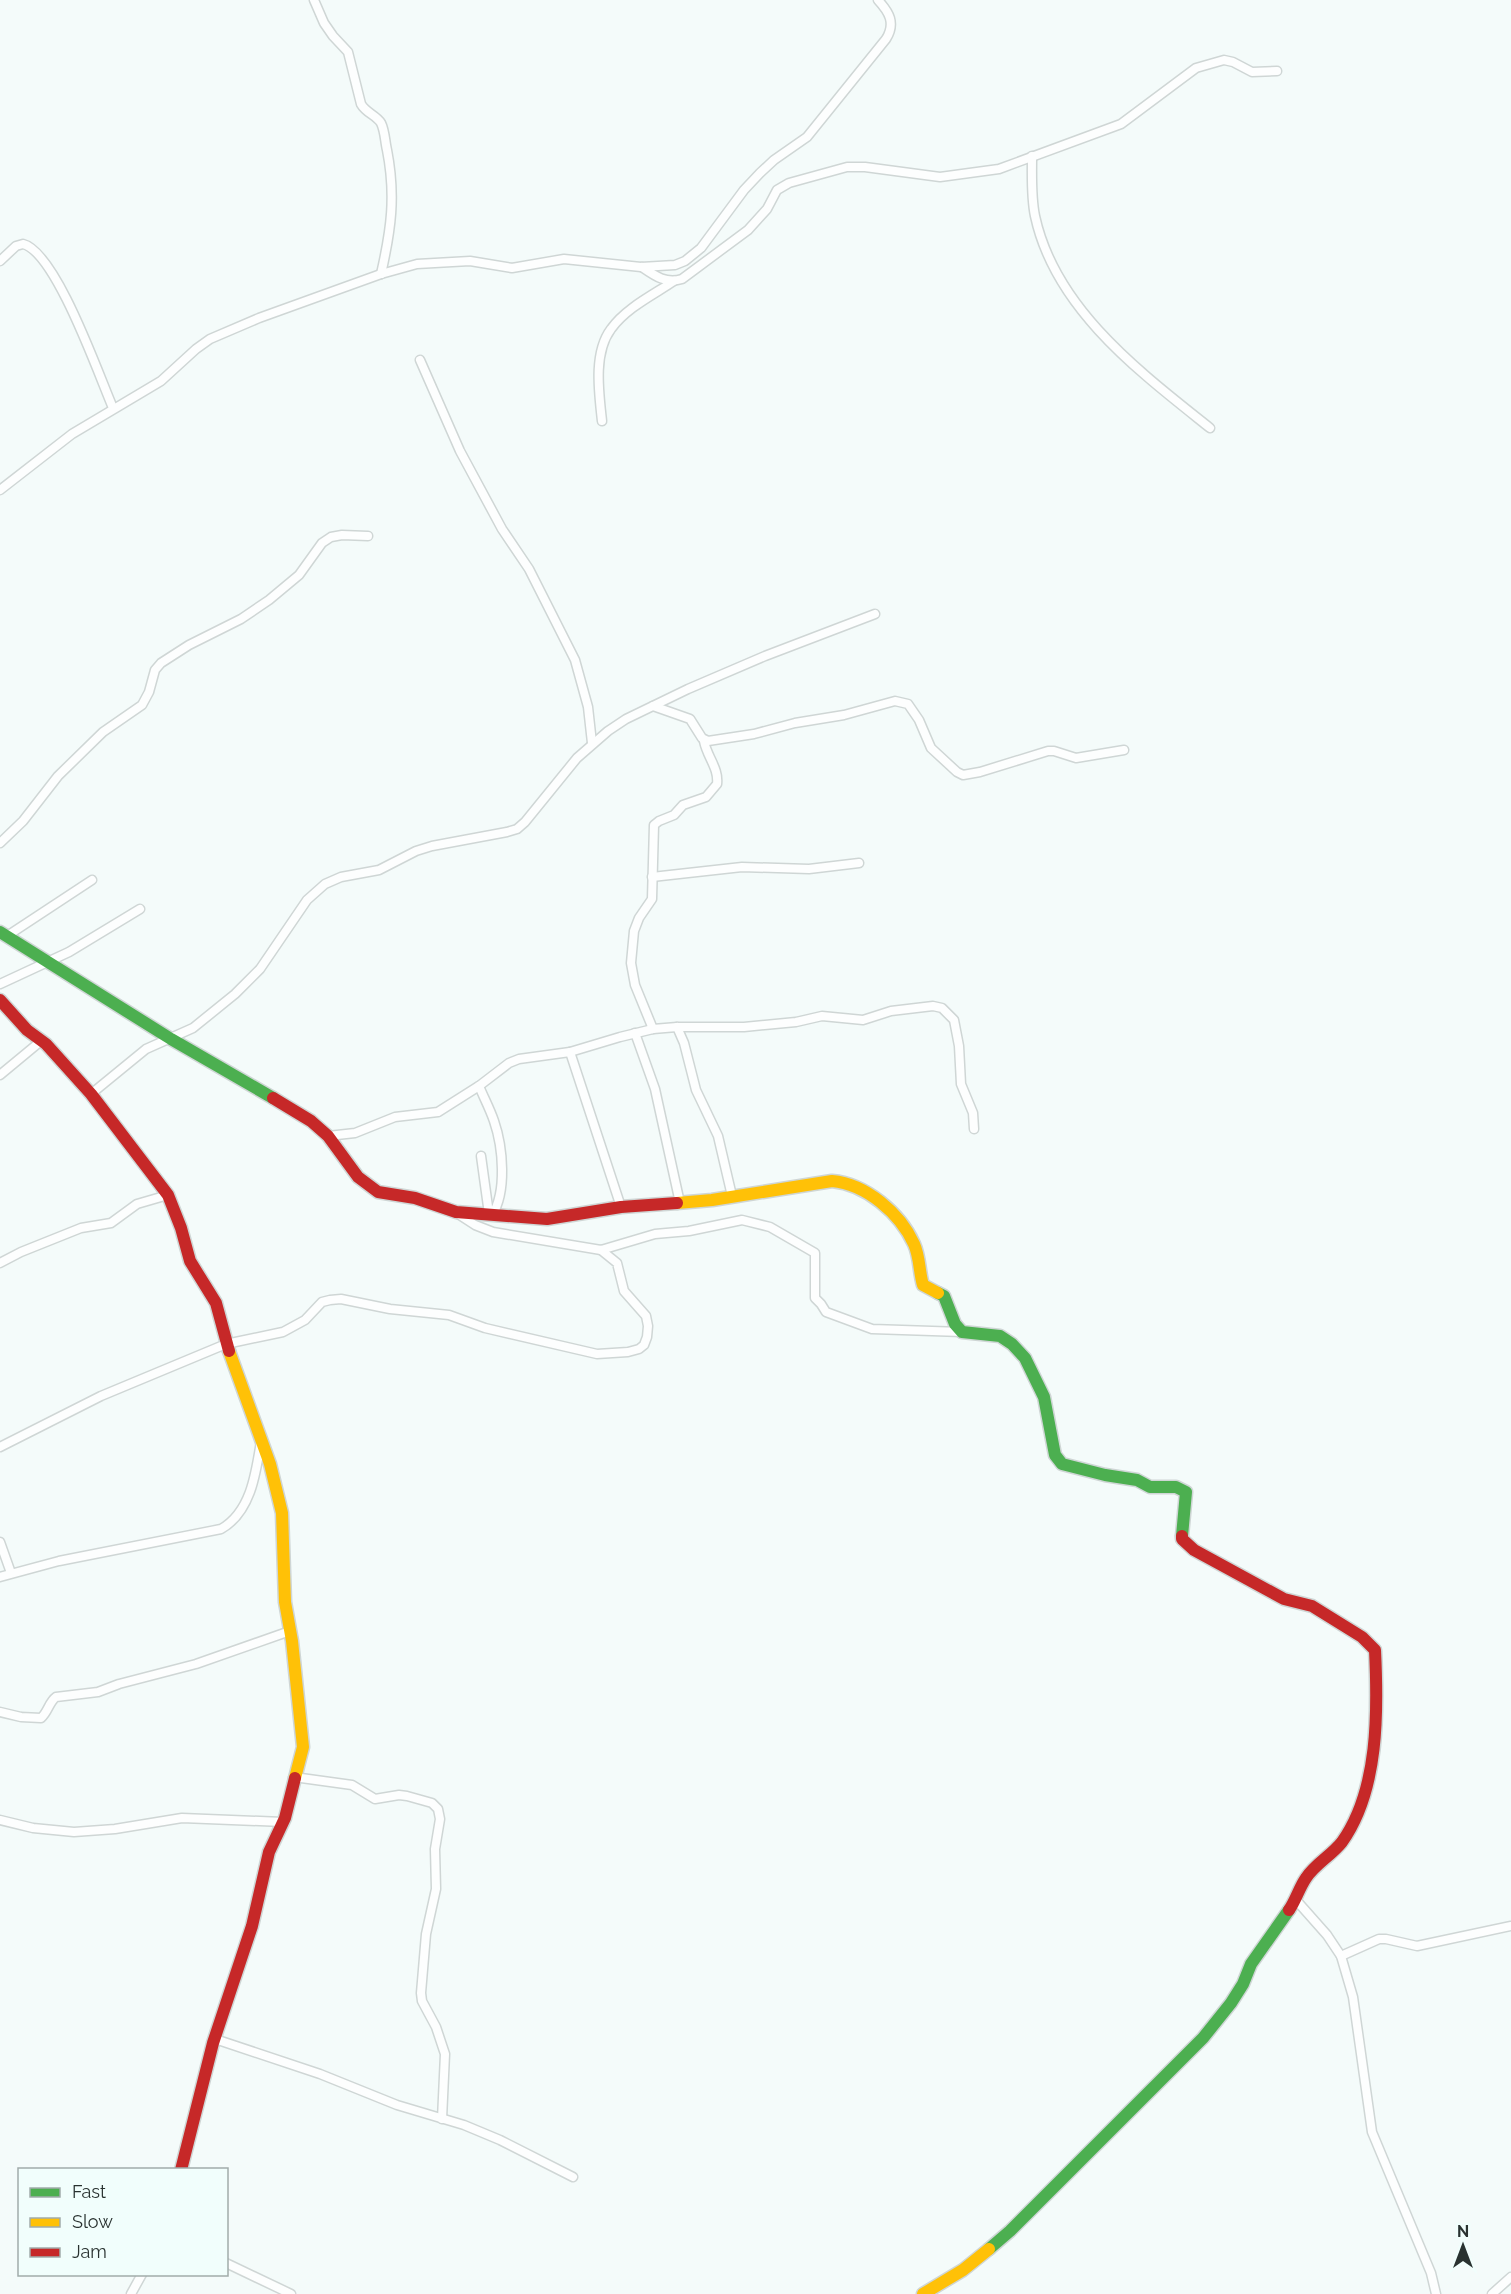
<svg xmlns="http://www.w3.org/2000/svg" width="1511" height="2294" viewBox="0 0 1511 2294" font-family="Raleway,sans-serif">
<rect width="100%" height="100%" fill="#f4fbfa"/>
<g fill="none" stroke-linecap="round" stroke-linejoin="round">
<defs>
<g id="street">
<path d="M314,0L324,23L333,36L348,52L361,104C366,113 376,115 381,123C385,131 385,142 387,150C396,196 391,230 381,274"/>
<path d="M1032,156C1032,176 1031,197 1035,216C1055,309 1140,372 1210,428"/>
<path d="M0,261L16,246L23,244C56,252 99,376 113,408"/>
<path d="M642,267C655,276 666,284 682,279L748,230L767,209L777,190L789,183L847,167H865L940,177L999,169L1121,124L1196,68L1224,60L1233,62L1252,72L1277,71"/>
<path d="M420,360L460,451L502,529L529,569L575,660L588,707L592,743"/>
<path d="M602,421C599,393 593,353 611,329C626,308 653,295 674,281"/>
<path d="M0,490L72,434L161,381L196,349L210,339L259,318L381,274L417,264L470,261L512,268L564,259L641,267L675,265L685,261L701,248L744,190L760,173L774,160L807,137L886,39C896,23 889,12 878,0"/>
<path d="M653,706L690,719L702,738L708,741L754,734L795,723L844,715L895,701L908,704L919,720L931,748L957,772L963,775L980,772L1048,751H1054L1076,758L1124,750"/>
<path d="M0,843L23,821L58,776L103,732L142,705L149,692L155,670L161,663L189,645L241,619L269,600L299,575L322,543L331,537L342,535L368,536"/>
<path d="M652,877L742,867L809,869L859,863"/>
<path d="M7,936L92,880"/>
<path d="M0,984L69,952L140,909"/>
<path d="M677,1027L684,1043L696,1090L718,1136L732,1196"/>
<path d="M653,1029L635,985L631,963L634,931L639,918L652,899L654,825L659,821L674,815L683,805L706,797L717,784C719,768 707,757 704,741"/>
<path d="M635,1033L655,1089L680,1203"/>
<path d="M570,1052L621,1207"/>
<path d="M0,1075L41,1041"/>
<path d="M479,1086C484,1098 490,1109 494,1121C503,1147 507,1192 492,1215"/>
<path d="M91,1094L146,1049L193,1028L235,994L260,969L307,900L325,884L341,877L379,870L416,851L432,846L507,832L517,829L525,822L577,758L608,731L626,719L688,689L765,656L875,614"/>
<path d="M328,1136L355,1133L395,1117L438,1112L479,1086L509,1063L519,1059L570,1052L620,1037L653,1029L677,1027H744L796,1022L822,1016L863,1020L891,1011L933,1006L942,1008L954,1020L959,1046L961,1084L973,1113L974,1129"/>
<path d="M481,1156L489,1214"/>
<path d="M458,1214L475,1225L493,1232L601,1250L655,1234L689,1231L742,1220L770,1227L815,1253V1298L821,1304L826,1312L872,1329L962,1332"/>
<path d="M0,1263L21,1252L81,1228L111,1223L137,1204L168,1195"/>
<path d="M0,1447L101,1396L226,1344L283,1332L305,1320L322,1302L330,1300L341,1299L390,1309L449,1315L485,1328L597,1354L628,1352L639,1349L644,1345L647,1337L648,1326L646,1316L624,1291L617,1263L601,1250"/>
<path d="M0,1542L11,1573"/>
<path d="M0,1577L59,1561L221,1529C251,1512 256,1473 261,1441"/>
<path d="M0,1712L21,1717L41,1718C48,1712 49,1702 56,1697L98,1692L119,1684L196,1664L290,1631"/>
<path d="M294,1777L352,1785L375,1799L399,1795L407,1796L432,1803L438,1809L440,1819L435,1849L436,1889L426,1934L421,1993L422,2001L436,2027L445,2054L442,2119"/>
<path d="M0,1820L33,1828L74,1832L115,1829L182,1818L283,1822"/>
<path d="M1296,1900L1327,1935L1341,1956L1353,1997L1372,2132L1431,2273L1436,2294"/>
<path d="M1341,1956L1379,1939H1386L1417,1946L1511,1926"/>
<path d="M215,2039L320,2074L397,2105L464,2125L500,2140L573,2177"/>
<path d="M226,2263L291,2294"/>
<path d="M131,2294L142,2274"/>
<path d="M1492,2294L1511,2277"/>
</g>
<g id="fast">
<path d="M0,932L171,1039L273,1098"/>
<path d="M938,1293L944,1296L955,1324L962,1332L1000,1336L1012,1344L1025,1358L1044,1397L1055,1455L1062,1464L1105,1475L1137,1480L1150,1487H1176L1186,1492L1182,1536"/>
<path d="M989,2249L1010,2231L1203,2038L1231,2003L1243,1984L1251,1964L1289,1910"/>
</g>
<g id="slow">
<path d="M677,1203L712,1200L832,1181C866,1184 900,1213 914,1244C920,1257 919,1272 923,1285L938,1293"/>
<path d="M229,1351L270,1464L282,1513L285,1602L292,1641L303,1747L295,1778"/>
<path d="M923,2294L963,2270L989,2249"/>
</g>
<g id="jam">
<path d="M0,1000L27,1030L46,1044L91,1094L168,1195L181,1228L190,1261L216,1303L229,1351"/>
<path d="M273,1098L311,1121L328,1136L358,1177L378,1192L415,1198L456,1212L547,1219L621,1207L677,1203"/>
<path d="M1182,1536V1539L1194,1550L1284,1599L1312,1606L1362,1637L1375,1650C1378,1711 1379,1790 1342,1842C1332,1855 1315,1864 1306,1878C1299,1888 1296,1900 1289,1910"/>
<path d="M181,2170L213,2043L252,1926L269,1852L285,1818L295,1778"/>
</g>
</defs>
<use href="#street" stroke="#cfd6d5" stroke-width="11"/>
<use href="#fast" stroke="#cfd6d5" stroke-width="15"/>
<use href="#slow" stroke="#cfd6d5" stroke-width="15"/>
<use href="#jam" stroke="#cfd6d5" stroke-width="15"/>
<use href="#street" stroke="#fdfefe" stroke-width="8"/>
<use href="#fast" stroke="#4caf50" stroke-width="12"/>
<use href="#slow" stroke="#ffc107" stroke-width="12"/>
<use href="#jam" stroke="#c62828" stroke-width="12"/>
</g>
<rect x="18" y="2168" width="210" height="108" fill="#f1fefc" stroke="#a1acaa" stroke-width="1.5"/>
<rect x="30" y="2188" width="30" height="9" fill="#4caf50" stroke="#a1acaa" stroke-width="1.5"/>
<text x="72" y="2198" font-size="18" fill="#293230">Fast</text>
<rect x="30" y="2218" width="30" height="9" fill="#ffc107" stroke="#a1acaa" stroke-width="1.5"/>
<text x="72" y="2228" font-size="18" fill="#293230">Slow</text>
<rect x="30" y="2248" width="30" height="9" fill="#c62828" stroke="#a1acaa" stroke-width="1.5"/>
<text x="72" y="2258" font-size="18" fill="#293230">Jam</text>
<g transform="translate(1463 2246)" stroke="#f1fefc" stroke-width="4.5" paint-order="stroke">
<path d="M0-4.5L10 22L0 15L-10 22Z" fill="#293230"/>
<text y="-9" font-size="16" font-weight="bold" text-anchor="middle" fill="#293230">N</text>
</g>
</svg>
